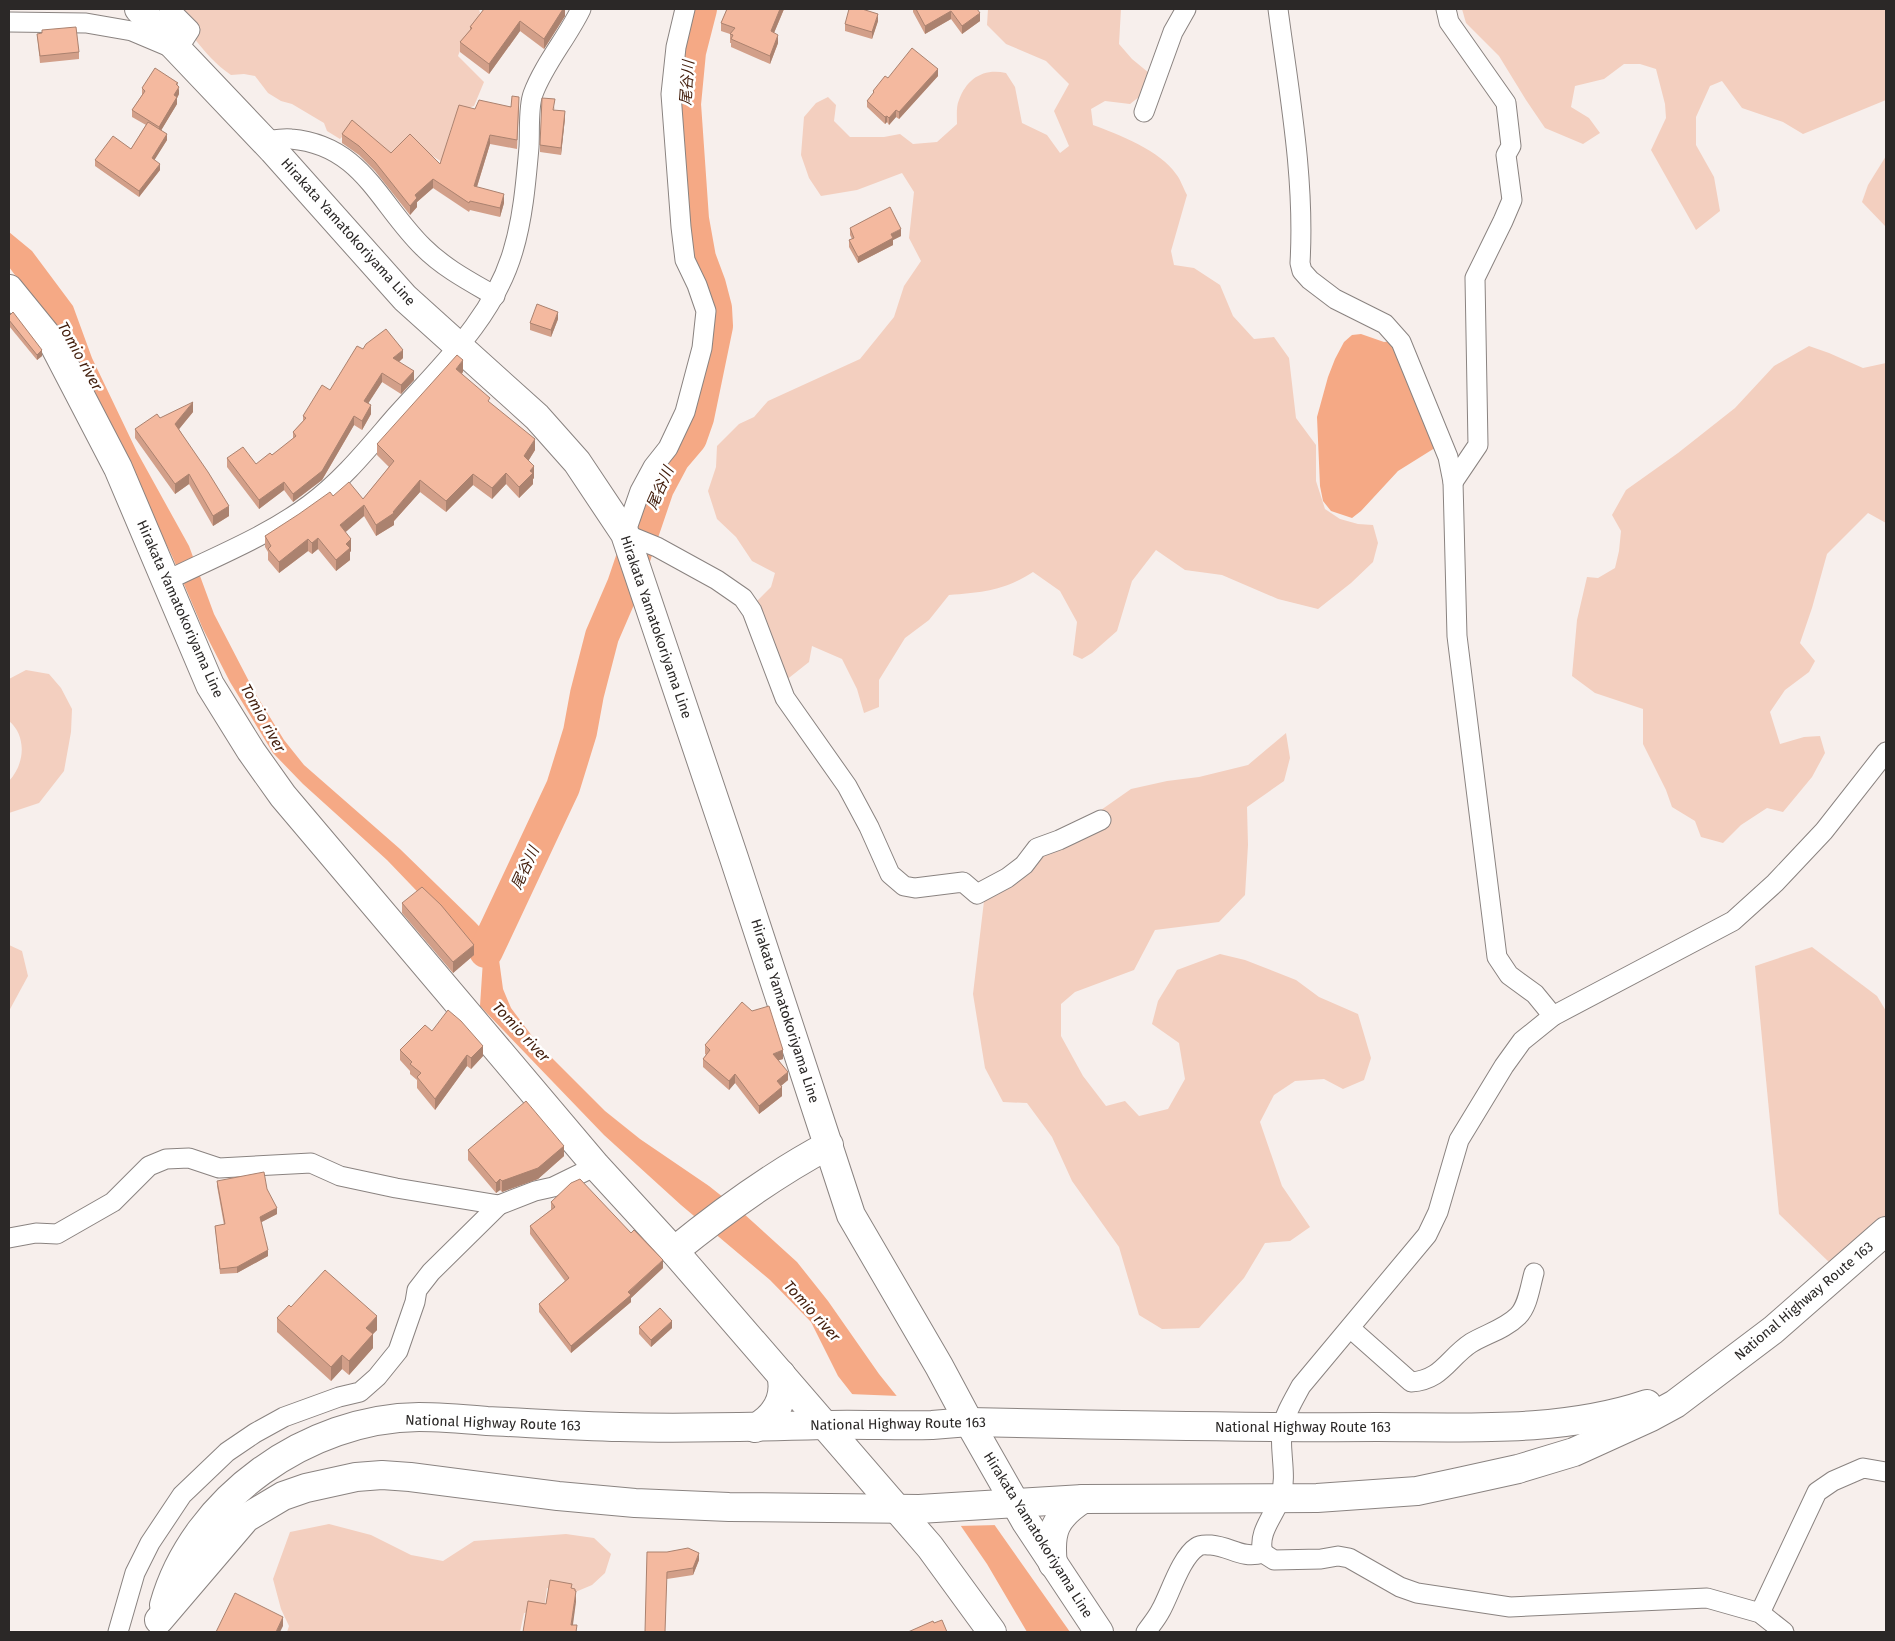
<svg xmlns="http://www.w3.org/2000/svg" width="1895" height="1641" viewBox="0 0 1895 1641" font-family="'Fira Sans','Noto Sans JP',sans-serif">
<rect width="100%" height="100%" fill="#f7efec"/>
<g fill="#f3cfbf">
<path d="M179,9H479L480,13L464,40L458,56L484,82L474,106L459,111C449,126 448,145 442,162L425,151L394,156L346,133L340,139L327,131L324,123L292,104L281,101L268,93L255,76L244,74L231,75C216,65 205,52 194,38L200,30Z"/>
<path d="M988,9H1121L1119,44L1132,59L1149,73L1139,97L1130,104L1105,101L1091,109L1093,125C1118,134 1161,151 1176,174C1181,180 1183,188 1187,195L1171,251L1174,265L1194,268L1220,285L1233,316L1254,339L1274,337L1289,358L1296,418L1316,445V481L1325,509L1340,519L1358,524L1373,525L1378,543L1373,562L1351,583L1318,609L1278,599L1222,575L1185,570L1156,550L1132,581L1117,631L1092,653L1082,659L1073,655L1077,622L1060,591L1033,572C1003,591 983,592 949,595L929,620L905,638L879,680V707L864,713L857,689L842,659L812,646L809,662L785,681L765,630L757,601L771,587L775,573L752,561L736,537L717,519L708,491L716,467L717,446L739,424L754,417L768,401L860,359L894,317L904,286L921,261L909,238L914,192L902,173L857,190L821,196L809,178L801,155L804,117L816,103L828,97L836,105L834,121L850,137H884L900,134L913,144L937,142L957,124C957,117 956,106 959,100C967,78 984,68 1006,73L1015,87L1022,123L1047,135L1060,153L1069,146L1054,111L1069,84L1046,61L1006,44L987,25Z"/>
<path d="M1462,9H1886V100L1803,134L1783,122L1742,108L1722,81L1710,86L1696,117V145L1714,177L1720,211L1696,230L1651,150L1666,118L1665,104L1656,69L1640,64H1624L1604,79L1575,86L1571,107L1589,118L1600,133L1583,144L1545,128L1526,100L1499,56L1466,23Z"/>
<path d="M1886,156V227L1862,202L1868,185Z"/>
<path d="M1809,346L1829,353L1863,368L1886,363V523L1868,513L1827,554L1812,608L1800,643L1815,661L1809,672L1785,690L1770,712L1780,744L1804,737L1820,736L1825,753L1812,777L1783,812L1767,808L1741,825L1723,843L1701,837L1695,821L1672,807L1666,790L1643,744V709L1595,693L1572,676L1577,620L1587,577L1598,578L1615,568L1619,551L1621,531L1612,515L1626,490L1678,453L1735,408L1774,366Z"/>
<path d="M26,670L49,674L61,688L72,709L71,732L64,771L39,803L9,813V781C25,764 27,736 9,721V679Z"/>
<path d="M1286,733L1290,758L1284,781L1247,807L1248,845L1245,895L1219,922L1155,930L1134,970L1075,992L1061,1004V1036L1083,1076L1106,1106L1125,1101L1139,1116L1168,1109L1185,1079L1179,1043L1152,1024L1158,1001L1177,970L1220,954L1245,960L1296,980L1319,997L1358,1014L1371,1058L1364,1080L1343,1089L1324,1079L1295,1081L1274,1095L1260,1122L1282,1186L1310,1227L1290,1241L1265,1243L1244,1278L1199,1328L1162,1329L1139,1315L1119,1247L1072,1181L1052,1137L1027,1103L1003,1102L985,1068L973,994L984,901L1040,853L1080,841L1101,810L1131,789L1167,781L1199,777L1248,765Z"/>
<path d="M9,945L22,951L28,976L9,1011Z"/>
<path d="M1812,947L1877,996L1886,1011V1233L1831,1264L1779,1214L1755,966Z"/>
<path d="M329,1524L371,1535L411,1555L443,1561L474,1541L566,1534L594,1538L611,1554L605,1573L592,1585L573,1593L547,1588L544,1609L524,1613L520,1632H287L289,1626L281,1609L273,1579L290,1532Z"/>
</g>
<g fill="#f5a985">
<path d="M9,232L32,251L73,306L92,358L137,452L189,546L214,614L255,693L284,740L304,765L400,849L475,922L497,945L503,989L511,1008L538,1044L605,1111L640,1139L709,1186L743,1213L797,1262L828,1301L879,1374L953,1466L1070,1632H1027L987,1564L954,1516L900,1455L838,1376L811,1322L770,1280L681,1205L604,1135L480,1006L483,960L387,860L303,784L273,753L230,682L203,629L172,556L128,467L38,306L9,267Z"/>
<path d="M1361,334L1384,342L1393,341L1438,446L1398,471L1361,511L1352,518L1331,511L1323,501L1320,486L1317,417L1328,377L1335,359L1344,342L1352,335Z"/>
</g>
<path fill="#f7efec" d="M849,1394L899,1396L955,1465L998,1525L957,1526L898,1456Z"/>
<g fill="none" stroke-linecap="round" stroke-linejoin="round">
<path stroke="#f5a985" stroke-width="34" d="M486,951L563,787L580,732L587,694L602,636L624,585L657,488L673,458L690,438L697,418L716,326L715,308L709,285L699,258L692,219L684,104L689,52L700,9"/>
<defs>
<g id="street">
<path d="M685,9L676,47L671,94L681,227L685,260L697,285L706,311L702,348L685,412L668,448L653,467L640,491L625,534L657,547L717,580L743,598L752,611L785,698L847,786L869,827L890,874L904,886L915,888L963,882L977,894L1007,878L1024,865L1037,848L1059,840L1101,820"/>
<path d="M1278,9C1289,93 1305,177 1300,263L1302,271L1310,280L1335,299L1385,324L1401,342L1448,457L1453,482L1457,636L1497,957L1509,975L1535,994L1553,1016"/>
<path d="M1446,9L1449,22L1506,103L1511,146L1506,155L1512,200L1503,221L1475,278L1478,445L1453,482"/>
<path d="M9,22L86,23L132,31L177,50L190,30L169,9"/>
<path d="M1144,112L1173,32L1186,9"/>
<path d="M265,141C273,140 283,138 291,139C362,145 379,204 423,247C444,268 469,281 495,296"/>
<path d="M166,581C214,557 266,537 309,505C343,480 369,447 396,416C441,366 494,317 513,251C523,218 526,181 529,147C530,132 528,107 533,94C544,64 567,38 581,9"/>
<path d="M9,1238L36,1233L57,1234L113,1202L149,1166L166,1159L189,1158L219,1168L311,1163L340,1176L396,1188L499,1205L535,1191L553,1187L596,1166"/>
<path d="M1350,1328L1411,1382C1442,1380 1448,1358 1471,1343C1486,1334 1505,1329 1518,1316C1528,1306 1530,1287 1534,1273"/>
<path d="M1263,1553L1274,1560L1321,1559L1338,1556L1349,1558L1400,1587L1417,1593L1510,1607L1707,1598L1760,1613L1784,1632"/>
<path d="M1760,1613L1817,1492L1833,1481L1863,1468L1886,1472"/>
<path d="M118,1632L135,1573L150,1543L182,1495L227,1452L255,1433L284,1417L339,1397L360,1392L377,1377L398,1351L415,1302L417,1290L431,1272L499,1205"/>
<path d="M1146,1632C1151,1625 1157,1618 1161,1610C1170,1594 1181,1557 1197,1547C1201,1544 1206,1545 1211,1545C1232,1547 1241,1559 1263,1553C1257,1533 1274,1516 1280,1499C1288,1475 1279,1453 1282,1429C1284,1415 1294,1399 1301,1386L1427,1235L1438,1212L1459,1140L1504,1066L1522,1041L1553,1016L1733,921L1775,883L1824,831L1886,752"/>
</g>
<g id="primary">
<path d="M139,9L273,150L405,298L537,417L577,462L625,534L734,858L851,1215L939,1366L969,1422L1026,1522L1099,1632"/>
<path d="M9,289L53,343L118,468L210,685L251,751L283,796L596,1166L674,1251L930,1547L992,1632"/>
<path d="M674,1251C722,1212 774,1174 829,1145"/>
<path d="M755,1428C776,1416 787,1398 781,1374"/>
<path d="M1053,1564C1049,1531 1055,1517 1083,1499"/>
</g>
<g id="highway">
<path d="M164,1605C194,1498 308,1418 419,1417C441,1417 464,1419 487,1421C531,1423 575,1426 620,1427C688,1429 756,1427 825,1425C860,1424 896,1426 932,1425L969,1422C1105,1425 1241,1428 1377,1427C1467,1427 1561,1433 1647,1404"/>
<path d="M159,1620L246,1518L283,1496L306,1488L356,1477L382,1475L410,1477L558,1496L635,1503L729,1507L919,1509L1083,1499L1317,1498L1417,1491L1459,1482L1518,1469L1574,1452L1651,1417L1675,1404L1773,1330L1886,1231"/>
</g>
</defs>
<use href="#street" stroke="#8a8380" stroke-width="21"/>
<use href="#primary" stroke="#8a8380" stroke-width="30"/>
<use href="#highway" stroke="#8a8380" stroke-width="30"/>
<use href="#street" stroke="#fff" stroke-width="19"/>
<use href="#primary" stroke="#fff" stroke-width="28"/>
<use href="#highway" stroke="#fff" stroke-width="28"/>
</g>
<g fill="#d29f89">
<path d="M484,9H565V16L544,49L520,31L489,74L460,52V42L470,30V27Z"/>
<path d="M727,9H784L774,33L778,43L770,64L731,47V43H730V34L721,31V23Z"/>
<path d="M913,9H977L980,21L962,34L951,19L925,34L913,12Z"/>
<path d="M878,21L872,39L845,31V24Z"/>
<path d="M37,34L79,52V59L40,63Z"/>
<path d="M938,76L899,119L896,117L889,125L887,122L885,124L867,107V101L873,94V91L888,78Z"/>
<path d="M178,85L179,94L177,98V104L161,130L167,140L154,160L160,170L139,197L95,166V160L131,149L146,125L132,117V110L142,95V88Z"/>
<path d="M519,106L517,149L490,144L477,187L504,203L500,217L470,210L469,212L433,188L417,202V207L410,215L375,171L359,155L342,143V134L391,153L440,164L475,109Z"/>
<path d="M555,106L554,110L565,118L561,155L540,152V145Z"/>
<path d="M850,228L901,236L893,240V245L858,263L849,247V240L852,239L850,235Z"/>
<path d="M9,316L42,356L37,360L9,326Z"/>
<path d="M558,319L551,337L530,330V323Z"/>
<path d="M363,349L403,358L399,362L414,380L401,394L382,382L368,403L371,414L362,430L354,425L322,480L293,502L284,490L259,509L227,467V458L256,464L272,455L293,439V432L303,421V416L330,390Z"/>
<path d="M463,372L462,374L535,450L528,461L534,478L533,479V484L519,498L506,484L492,499L473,485L446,512L420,492L394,521V525L376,536L364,516L345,532L351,551L350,552V560L336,571L318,549L312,554L308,551L279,573L268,560V552L265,547V536L333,496L363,499L389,467L377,455V444Z"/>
<path d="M193,412L179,429L229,516L213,526L189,484L175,494L135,438V429L160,418Z"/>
<path d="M402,903L474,955L453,973L402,913Z"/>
<path d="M432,1031L483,1056L471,1069L467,1066L435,1110L417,1088V1080L410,1074V1071L400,1060V1050Z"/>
<path d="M705,1045L783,1059L779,1060L788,1080L781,1086L782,1096L759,1114L735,1083L729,1090L703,1067V1059L706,1055L705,1054Z"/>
<path d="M468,1150L564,1156L538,1179L502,1192L500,1190L496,1193L468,1160Z"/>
<path d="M217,1181L267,1189L277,1214L261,1222L268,1256L237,1273L220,1274L215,1226L224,1225L217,1186Z"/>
<path d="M551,1202L663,1268L631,1298V1302L571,1353L539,1312V1304L565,1281L530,1234V1226L551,1210Z"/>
<path d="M291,1307L377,1330L373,1334V1348L349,1375L342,1369L331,1381L277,1332V1318Z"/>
<path d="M639,1327L672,1328L651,1347L639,1334Z"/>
<path d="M647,1552L699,1560L693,1575L667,1579Z"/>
</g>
<g fill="#ab826f">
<path d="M561,9H565V16L544,49V39Z"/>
<path d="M780,9H784L771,40V31Z"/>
<path d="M951,11V19L925,34V26Z"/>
<path d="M980,13V21L962,34V26Z"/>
<path d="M878,14V21L872,39V32Z"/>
<path d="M520,21V31L489,74V64Z"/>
<path d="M778,35V43L770,64V56Z"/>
<path d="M938,69V76L899,119V112Z"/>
<path d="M178,83V90L179,87V94L177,98V104L159,134V127L174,95Z"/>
<path d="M896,110V117L889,125V118Z"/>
<path d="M565,111V118L561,155V148Z"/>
<path d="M887,116V122L885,124V117Z"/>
<path d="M167,134V140L152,164V158Z"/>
<path d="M490,135V144L474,196V186Z"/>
<path d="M160,164V170L139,197V191Z"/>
<path d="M433,179V188L417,202V207L410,215V206L415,195Z"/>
<path d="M504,194V203L500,217V208Z"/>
<path d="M901,229V236L893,240V245L858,263V257L891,234Z"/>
<path d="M558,312V319L551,337V330Z"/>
<path d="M42,350V356L37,360V355Z"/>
<path d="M403,350V358L393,367V358Z"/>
<path d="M463,360V372L456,380V369Z"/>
<path d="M414,371V380L401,394V385Z"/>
<path d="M382,373V382L364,410V401Z"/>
<path d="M193,402V412L175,434V424Z"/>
<path d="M371,405V414L362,430V421Z"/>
<path d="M354,416V425L322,480L293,502V494Z"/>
<path d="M535,439V450L524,468V456Z"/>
<path d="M534,466V478L533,479V484L519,498V487L530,471Z"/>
<path d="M506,473V484L492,499V488Z"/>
<path d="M189,474V484L175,494V484Z"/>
<path d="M473,474V485L446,512V501Z"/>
<path d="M420,480V492L394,521V525L376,536V525L393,512Z"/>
<path d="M284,482V490L259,509V500Z"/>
<path d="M364,505V516L340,537V525Z"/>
<path d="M229,506V516L213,526V516Z"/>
<path d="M318,538V549L312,554V543Z"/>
<path d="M308,539V551L279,573V562Z"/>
<path d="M351,539V551L350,552V560L336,571V560L346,544Z"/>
<path d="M474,945V955L453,973V962Z"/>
<path d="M483,1046V1056L471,1069V1058Z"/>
<path d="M783,1050V1059L773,1062V1054Z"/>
<path d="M467,1055V1066L435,1110V1099Z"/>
<path d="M788,1072V1080L777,1089V1081Z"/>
<path d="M735,1074V1083L729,1090V1081Z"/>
<path d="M782,1087V1096L759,1114V1106Z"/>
<path d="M564,1146V1156L538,1179L502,1192V1181Z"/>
<path d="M500,1179V1190L496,1193V1183Z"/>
<path d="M277,1208V1214L260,1223V1217Z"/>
<path d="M268,1250V1256L237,1273V1267Z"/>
<path d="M663,1260V1268L631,1298V1302L571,1353V1346Z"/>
<path d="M377,1316V1330L373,1334V1348L349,1375V1361L366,1328Z"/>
<path d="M672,1321V1328L651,1347V1340Z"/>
<path d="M342,1355V1369L331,1381V1367Z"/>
<path d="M699,1553V1560L693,1575V1568Z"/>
<path d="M576,1591V1602L572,1632L571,1625Z"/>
<path d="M283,1617V1626L280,1632H276Z"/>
</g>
<g fill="#f4b99f" stroke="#ab826f">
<path d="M484,9H563L544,39L520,21L489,64L460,42L472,28L470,27Z"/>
<path d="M727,9H780L771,31L778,35L770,56L731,39L733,35L730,34L735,28L721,23Z"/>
<path d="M849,9H862L878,14L872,32L845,24Z"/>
<path d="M916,9H977L980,13L962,26L951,11L925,26Z"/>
<path d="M76,27L79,52L40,56L37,34L42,33V30Z"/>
<path d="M912,48L938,69L899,112L896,110L889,118L887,116L885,117L867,101L874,92L873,91L885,76L888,78Z"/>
<path d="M155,68L178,83L176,84L179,87L174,95L177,97L159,127L132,110L145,91L142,88Z"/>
<path d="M512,96L519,97L517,140L490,135L474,186L504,194L500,208L470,201L469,203L433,179L415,195L417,198L410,206L375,162L359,146L342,134L352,120L391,153L410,134L440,164L459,105L475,109L479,100L511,107Z"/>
<path d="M542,98L555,99L553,110L565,111L561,148L540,145Z"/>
<path d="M148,122L167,134L152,158L160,164L139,191L95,160L113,136L131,149Z"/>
<path d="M890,207L901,229L891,234L893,238L858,257L849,240L854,238L850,228Z"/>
<path d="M537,304L558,312L551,330L530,323Z"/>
<path d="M13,312L42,350L37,355L9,320V316Z"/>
<path d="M386,329L403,350L393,358L414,371L401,385L382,373L364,401L371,405L362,421L354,416L322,471L293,494L284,482L259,500L227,458L243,447L256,464L270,453L272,455L296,436L293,432L306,418L303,416L322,385L330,390L357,346L363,349L366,344Z"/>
<path d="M457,355L463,360L456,369L490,398L488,401L535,439L524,456L534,466L530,471L533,473L519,487L506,473L492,488L473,474L446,501L420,480L393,512L394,513L376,525L364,505L340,525L351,539L346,544L350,548L336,560L318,538L312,543L308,539L279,562L268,549L271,546L265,536L299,514L330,492L333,496L349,482L363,499L394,461L377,444Z"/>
<path d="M193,402L175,424L208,472L229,506L213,516L189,474L175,484L135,429L157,414L160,418Z"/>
<path d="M422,887L441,905L474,945L453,962L402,903Z"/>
<path d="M742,1002L752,1011L769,1006L783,1050L773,1054L788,1072L777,1081L782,1087L759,1106L735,1074L729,1081L703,1059L710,1050L705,1045Z"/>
<path d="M448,1010L461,1021L483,1046L471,1058L467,1055L435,1099L417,1077L421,1073L410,1064L412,1062L400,1050L425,1025L432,1031Z"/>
<path d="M526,1101L564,1146L538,1168L502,1181L500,1179L496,1183L468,1150Z"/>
<path d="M264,1172L267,1189L277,1208L260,1217L268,1250L237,1267L220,1269L215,1226L225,1224L217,1181Z"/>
<path d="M580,1179L631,1233L634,1230L663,1260L628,1292L631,1295L571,1346L539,1304L569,1278L530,1226L555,1207L551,1202L571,1183Z"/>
<path d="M325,1270L377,1316L366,1328L373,1334L349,1361L342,1355L331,1367L277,1318L289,1305L291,1307Z"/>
<path d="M660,1308L672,1321L651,1340L639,1327Z"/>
<path d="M688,1548L699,1553L693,1568L667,1572L665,1632H645L647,1552H667Z"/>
<path d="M550,1580L572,1584L571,1588L575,1589V1591H576L571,1625H577L576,1632H523L528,1601L546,1604Z"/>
<path d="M235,1593L283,1617L276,1632H216Z"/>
<path d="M942,1620L947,1632H908L933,1621L934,1623Z"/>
</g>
<g text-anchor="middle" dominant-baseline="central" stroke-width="5" stroke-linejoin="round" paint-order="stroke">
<g font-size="14" fill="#2b2827" stroke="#fff">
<text transform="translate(348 232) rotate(48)">Hirakata Yamatokoriyama Line</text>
<text transform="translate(180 609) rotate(66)">Hirakata Yamatokoriyama Line</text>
<text transform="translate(656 627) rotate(71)">Hirakata Yamatokoriyama Line</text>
<text transform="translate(785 1011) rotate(72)">Hirakata Yamatokoriyama Line</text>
<text transform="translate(1804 1301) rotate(-40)">National Highway Route 163</text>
<text transform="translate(493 1423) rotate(2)">National Highway Route 163</text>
<text transform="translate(898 1424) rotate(-1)">National Highway Route 163</text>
<text x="1303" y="1427">National Highway Route 163</text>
<text transform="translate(1038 1535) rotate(58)">Hirakata Yamatokoriyama Line</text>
</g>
<g font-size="15" font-style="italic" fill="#45200e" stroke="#fff">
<text transform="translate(687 83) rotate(-86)">尾谷川</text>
<text transform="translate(80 356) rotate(61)">Tomio river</text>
<text transform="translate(660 488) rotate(-66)">尾谷川</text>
<text transform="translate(263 718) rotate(61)">Tomio river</text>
<text transform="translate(525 868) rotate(-65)">尾谷川</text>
<text transform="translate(521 1032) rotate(47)">Tomio river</text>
<text transform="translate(812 1311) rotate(48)">Tomio river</text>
</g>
</g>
<rect width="1895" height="1641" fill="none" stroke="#2b2827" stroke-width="20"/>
</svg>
